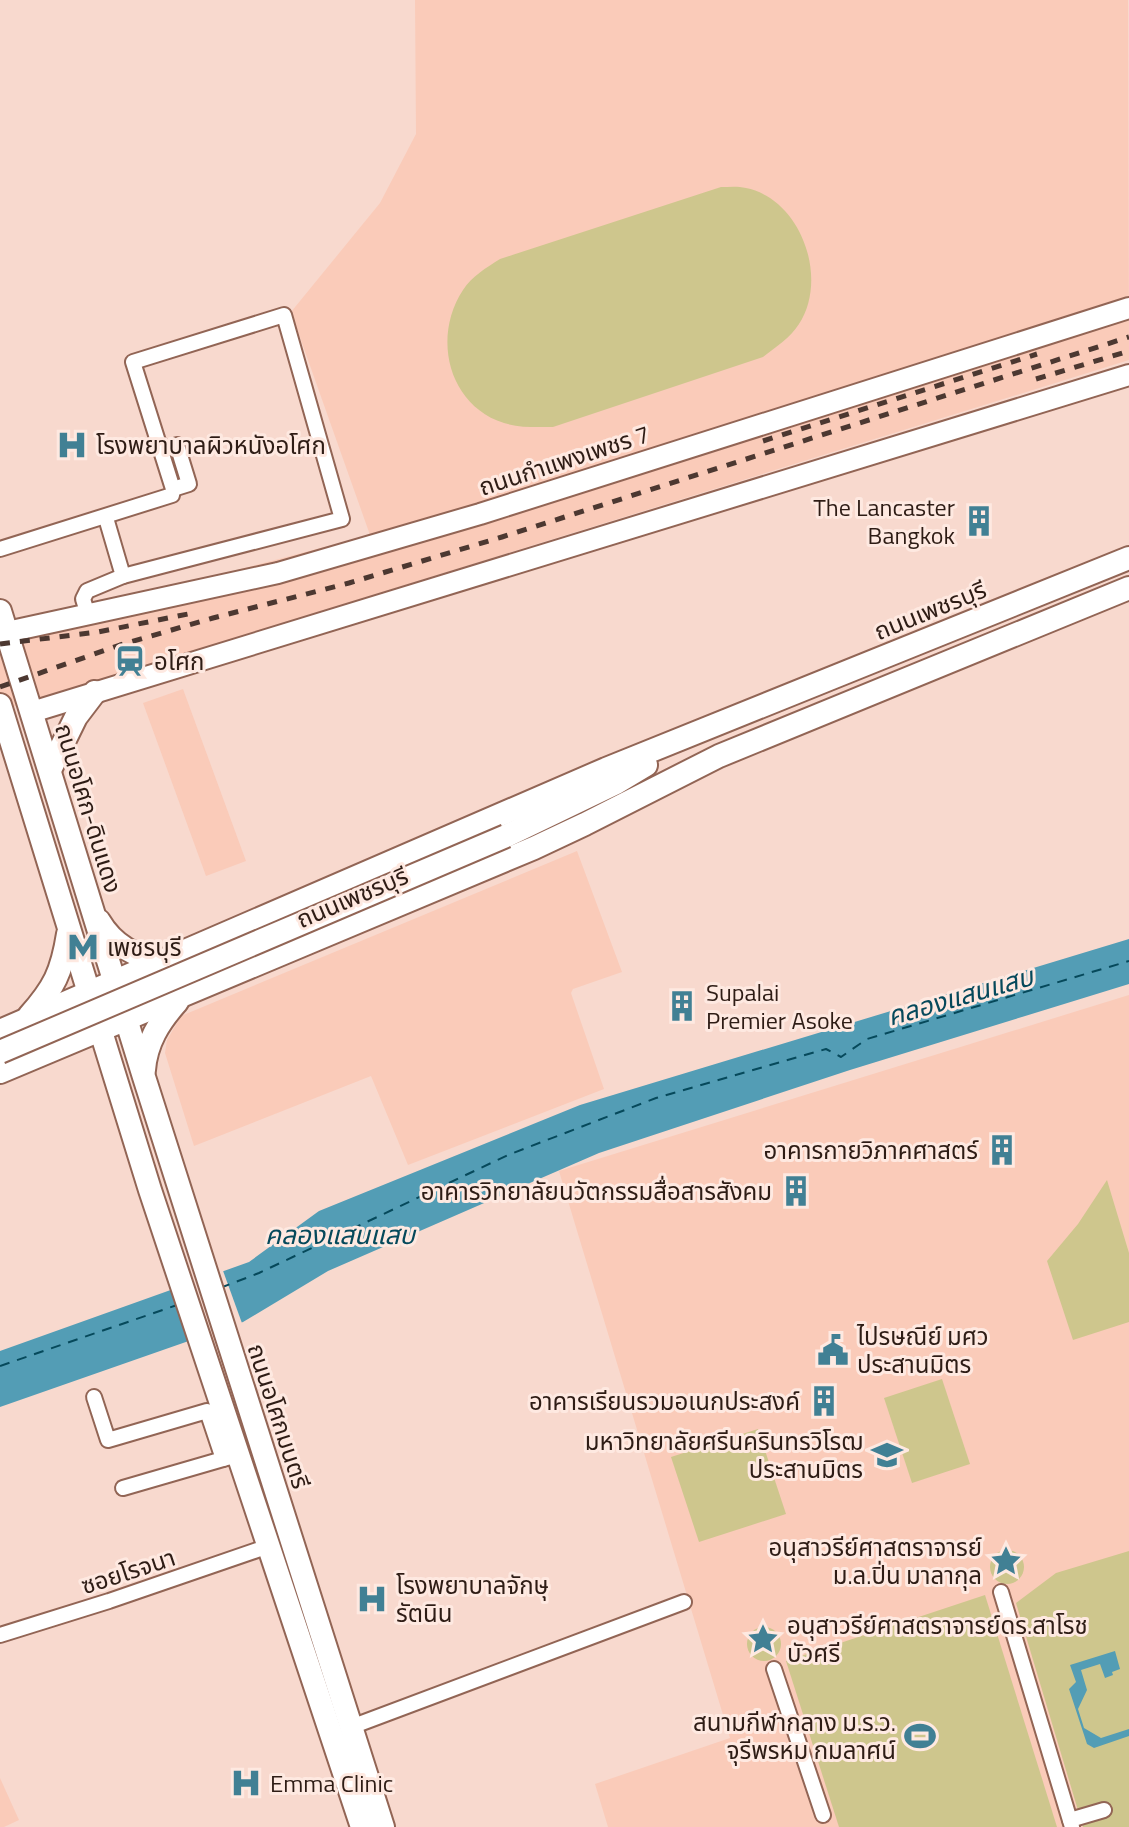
<svg xmlns="http://www.w3.org/2000/svg" width="1129" height="1827" viewBox="0 0 1129 1827" font-family="'Titillium Web','Noto Sans Thai',sans-serif">
<rect width="100%" height="100%" fill="#f8d9ce"/>
<g fill="#facbb9">
<path d="M415,0H1128L1129,360L0,711V632L370,535L291,312L380,203L416,134Z"/>
<path d="M183,689L246,861L206,876L143,703Z"/>
<path d="M577,851L622,972L573,989L571,993L604,1089L408,1165L371,1076L194,1146L165,1053L167,1040L181,1016Z"/>
<path d="M1129,995V1827H608L595,1784L730,1738L559,1171Z"/>
<path d="M0,1778L19,1820L4,1827H0Z"/>
</g>
<g fill="#cec68d">
<path d="M721,187C729,187 738,186 746,188C801,199 829,278 799,324C790,338 776,347 763,357L553,427C536,427 520,428 504,423C448,405 432,337 463,290C472,276 486,268 500,259Z"/>
<path d="M1107,1180L1129,1253V1322L1073,1340L1047,1261L1078,1224Z"/>
<path d="M942,1379L970,1464L912,1483L884,1398Z"/>
<path d="M758,1429L786,1514L699,1542L671,1457Z"/>
<circle cx="1007" cy="1567" r="17"/>
<path d="M1129,1551V1827H1083L1016,1603L1056,1573Z"/>
<path d="M985,1595L1057,1827H839L786,1661Z"/>
<circle cx="764" cy="1644" r="17"/>
</g>
<g fill="#539db5">
<path d="M1129,939V984L850,1070L599,1153L328,1271L243,1322L0,1407V1351L249,1262L319,1211L580,1105Z"/>
<path d="M1115,1651L1120,1669L1112,1672L1113,1675L1105,1678L1100,1664L1081,1670L1087,1690L1078,1709L1084,1728L1101,1738L1129,1729V1736L1094,1748L1087,1744L1069,1689L1076,1682L1070,1665Z"/>
</g>
<path fill="#f8d9ce" d="M222,1268L243,1326L190,1346L171,1286Z"/>
<g fill="none" stroke-linecap="round" stroke-linejoin="round">
<g stroke="#06495b" stroke-width="2" stroke-dasharray="10 8" stroke-linecap="butt">
<path d="M220,1288L259,1273L508,1155L656,1098L826,1049L841,1057L867,1039L1129,961"/>
<path d="M0,1366L177,1305"/>
</g>
<defs>
<g id="street">
<path d="M161,450L177,445L189,484L173,489"/>
<path d="M0,549L172,495L173,489L133,362L284,315L342,519L123,576"/>
<path d="M88,615L83,599L87,591L123,576L106,518"/>
<path d="M94,1397L108,1440L207,1411L223,1459L239,1455"/>
<path d="M123,1488L223,1459"/>
<path d="M1001,1592L1072,1827"/>
<path d="M0,1635L109,1601L269,1546"/>
<path d="M774,1669L823,1815"/>
<path d="M351,1727L684,1602"/>
<path d="M1070,1820L1104,1810"/>
</g>
<g id="secondary">
<path d="M7,632L278,573L480,514L1129,308"/>
<path d="M32,712L1129,375"/>
</g>
<g id="primary">
<path d="M0,611L144,1077L383,1827"/>
<path d="M0,705L150,1190L362,1827"/>
<path d="M50,770L76,717L95,692"/>
<path d="M506,836L616,783L646,765"/>
<path d="M99,921C113,945 137,958 164,962"/>
<path d="M29,1016C54,988 62,972 68,934"/>
<path d="M0,1031L606,769L1129,558"/>
<path d="M144,1070C146,1043 159,1022 177,1002"/>
<path d="M0,1072L534,848L585,824L719,756L1129,588"/>
</g>
</defs>
<use href="#street" stroke="#926555" stroke-width="18"/>
<use href="#secondary" stroke="#926555" stroke-width="24"/>
<use href="#primary" stroke="#926555" stroke-width="26"/>
<use href="#street" stroke="#fff" stroke-width="14"/>
<use href="#secondary" stroke="#fff" stroke-width="20"/>
<use href="#primary" stroke="#fff" stroke-width="22"/>
<g stroke="#4c3831" stroke-width="5" stroke-dasharray="10 10" stroke-linecap="butt">
<path d="M1036,379L1129,351"/>
<path d="M763,441L1037,354"/>
<path d="M0,644L98,632L193,613"/>
<path d="M0,687L120,645L213,618L349,583L502,537L1129,337"/>
</g>
<defs>
<path id="primary-bridge" d="M0,1052L506,836"/>
</defs>
<use href="#primary-bridge" stroke="#926555" stroke-width="26" stroke-linecap="butt"/>
<use href="#primary-bridge" stroke="#fff" stroke-width="22"/>
</g>
<defs>
<symbol id="hospital-bare" viewBox="-9 -9 18 18"><path d="M-5-5h3v3.5h4V-5h3V5h-3V1.5h-4V5h-3Z" fill="#418094" stroke="#fee9e1" stroke-width="2.5" paint-order="stroke"/></symbol>
<symbol id="building-bare" viewBox="-9 -9 18 18"><path d="M-4-6H4V6H1V3H-1V6H-4ZM-2.5-4.3h1.7v1.8h-1.7ZM.8-4.3h1.7v1.8H.8ZM-2.5-1h1.7V.8h-1.7ZM.8-1h1.7V.8H.8Z" fill="#418094" stroke="#fee9e1" stroke-width="2.5" paint-order="stroke"/></symbol>
<symbol id="station-bare" viewBox="-9 -9 18 18"><path d="M-3-6H3Q5-6 5-4V2Q5 4 3 4L4.5 6H3L1.5 4h-3L-3 6H-4.5L-3 4Q-5 4-5 2V-4Q-5-6-3-6ZM-3.5-4v3h7v-3ZM-3.5 1v1.5H-2V1ZM2 1v1.5H3.5V1Z" fill="#418094" stroke="#fee9e1" stroke-width="2.5" paint-order="stroke"/></symbol>
<symbol id="metro-bare" viewBox="-9 -9 18 18"><path d="M-5.5 5V-5H-3L0 0L3-5H5.5V5H3V-.5L0 4L-3-.5V5Z" fill="#418094" stroke="#fee9e1" stroke-width="2.5" paint-order="stroke"/></symbol>
<symbol id="civic-bare" viewBox="-9 -9 18 18"><path d="M-.6-6.5H3V-4.5H.6V-3L4-1V1h2V6H-6V1h2V-1L-.6-3ZM-1.2 2.5V6h2.4V2.5Z" fill="#418094" stroke="#fee9e1" stroke-width="2.5" paint-order="stroke"/></symbol>
<symbol id="university-bare" viewBox="-9 -9 18 18"><path d="M0-5L7-2L0 1L-7-2ZM-4 1L0 2.5L4 1V4Q0 6-4 4Z" fill="#418094" stroke="#fee9e1" stroke-width="2.5" paint-order="stroke"/></symbol>
<symbol id="sight-bare" viewBox="-9 -9 18 18"><path d="M0-6L1.8-2.2L6-1.7L2.9 1.2L3.7 5.4L0 3.3L-3.7 5.4L-2.9 1.2L-6-1.7L-1.8-2.2Z" fill="#418094" stroke="#fee9e1" stroke-width="2.5" paint-order="stroke"/></symbol>
<symbol id="stadium-bare" viewBox="-9 -9 18 18"><path d="M0-5a6.5 5 0 1 0 0 10a6.5 5 0 1 0 0-10ZM-3.5-1.8h7v3.6h-7Z" fill="#418094" stroke="#fee9e1" stroke-width="2.5" paint-order="stroke"/></symbol>
</defs>
<g fill-rule="evenodd">
<use href="#hospital-bare" x="50" y="423" width="44" height="44"/>
<use href="#building-bare" x="957" y="499" width="44" height="44"/>
<use href="#station-bare" x="108" y="639" width="44" height="44"/>
<use href="#metro-bare" x="61" y="925" width="44" height="44"/>
<use href="#building-bare" x="660" y="984" width="44" height="44"/>
<use href="#building-bare" x="980" y="1128" width="44" height="44"/>
<use href="#building-bare" x="774" y="1169" width="44" height="44"/>
<use href="#civic-bare" x="811" y="1328" width="44" height="44"/>
<use href="#building-bare" x="802" y="1379" width="44" height="44"/>
<use href="#university-bare" x="865" y="1433" width="44" height="44"/>
<use href="#sight-bare" x="984" y="1539" width="44" height="44"/>
<use href="#hospital-bare" x="350" y="1577" width="44" height="44"/>
<use href="#sight-bare" x="741" y="1617" width="44" height="44"/>
<use href="#stadium-bare" x="898" y="1714" width="44" height="44"/>
<use href="#hospital-bare" x="224" y="1761" width="44" height="44"/>
</g>
<g text-anchor="middle" dominant-baseline="central" stroke-width="6" stroke-linejoin="round" paint-order="stroke">
<g font-size="24" fill="#2e1c15" stroke="#fee9e1" text-anchor="start">
<text x="96" y="445">โรงพยาบาลผิวหนังอโศก</text>
<text x="955" y="507" text-anchor="end">The Lancaster<tspan x="955" dy="28">Bangkok</tspan></text>
<text x="154" y="661">อโศก</text>
<text x="107" y="947">เพชรบุรี</text>
<text x="706" y="992">Supalai<tspan x="706" dy="28">Premier Asoke</tspan></text>
<text x="978" y="1150" text-anchor="end">อาคารกายวิภาคศาสตร์</text>
<text x="772" y="1191" text-anchor="end">อาคารวิทยาลัยนวัตกรรมสื่อสารสังคม</text>
<text x="857" y="1336">ไปรษณีย์ มศว<tspan x="857" dy="28">ประสานมิตร</tspan></text>
<text x="800" y="1401" text-anchor="end">อาคารเรียนรวมอเนกประสงค์</text>
<text x="863" y="1441" text-anchor="end">มหาวิทยาลัยศรีนครินทรวิโรฒ<tspan x="863" dy="28">ประสานมิตร</tspan></text>
<text x="982" y="1547" text-anchor="end">อนุสาวรีย์ศาสตราจารย์<tspan x="982" dy="28">ม.ล.ปิ่น มาลากุล</tspan></text>
<text x="396" y="1585">โรงพยาบาลจักษุ<tspan x="396" dy="28">รัตนิน</tspan></text>
<text x="787" y="1625">อนุสาวรีย์ศาสตราจารย์ดร.สาโรช<tspan x="787" dy="28">บัวศรี</tspan></text>
<text x="896" y="1722" text-anchor="end">สนามกีฬากลาง ม.ร.ว.<tspan x="896" dy="28">จุรีพรหม กมลาศน์</tspan></text>
<text x="270" y="1783">Emma Clinic</text>
</g>
<g font-size="24" fill="#2e1c15" stroke="#fee9e1">
<text transform="translate(564 460) rotate(-18)">ถนนกำแพงเพชร 7</text>
<text transform="translate(930 610) rotate(-22)">ถนนเพชรบุรี</text>
<text transform="translate(89 808) rotate(73)">ถนนอโศก-ดินแดง</text>
<text transform="translate(352 897) rotate(-23)">ถนนเพชรบุรี</text>
<text transform="translate(279 1416) rotate(72)">ถนนอโศกมนตรี</text>
<text transform="translate(128 1571) rotate(-18)">ซอยโรจนา</text>
</g>
<g font-size="26" font-style="italic" fill="#06495b" stroke="#fee9e1">
<text transform="translate(960 996) rotate(-16)">คลองแสนแสบ</text>
<text x="340" y="1234">คลองแสนแสบ</text>
</g>
</g>
</svg>
